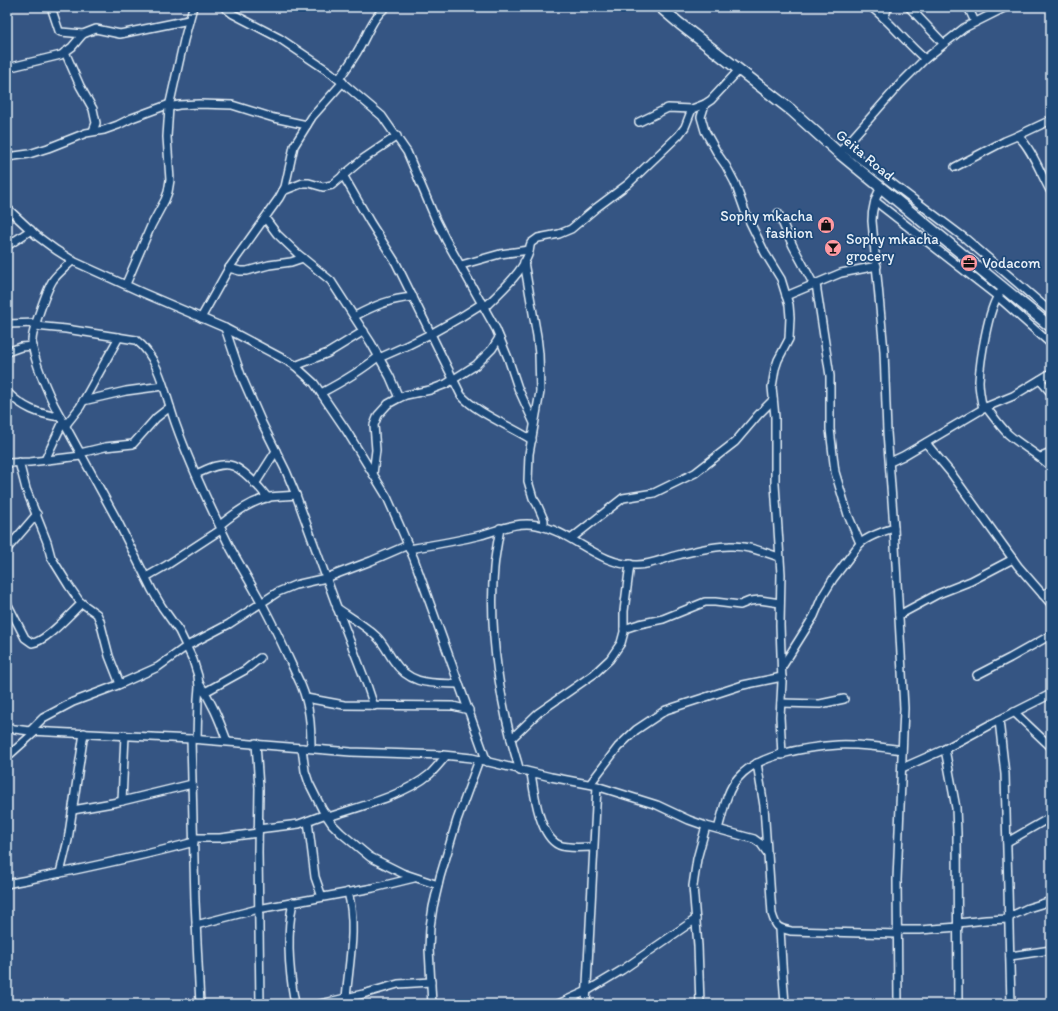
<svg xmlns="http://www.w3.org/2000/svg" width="1058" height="1011" viewBox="0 0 1058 1011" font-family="Itim,sans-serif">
<rect width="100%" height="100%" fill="#355583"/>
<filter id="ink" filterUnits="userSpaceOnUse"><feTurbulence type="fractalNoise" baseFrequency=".025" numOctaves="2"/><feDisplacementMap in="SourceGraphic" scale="8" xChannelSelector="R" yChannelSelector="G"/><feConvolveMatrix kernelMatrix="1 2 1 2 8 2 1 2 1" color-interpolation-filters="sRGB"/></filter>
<g filter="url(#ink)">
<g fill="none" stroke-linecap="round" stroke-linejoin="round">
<defs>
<g id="minor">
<path d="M51,7L59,31L61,32L83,34"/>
<path d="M224,7L233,14L279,38L331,73L382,116L407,152L436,220L446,240L496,329L508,358L518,388L534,423"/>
<path d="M871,7C891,22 906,43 925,59"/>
<path d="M909,7L943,43"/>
<path d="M968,7L975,22"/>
<path d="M884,18L888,7"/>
<path d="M65,52L80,86L93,109L96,123L93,131"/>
<path d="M7,68L61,55L72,47L83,34L96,29L120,34L189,20"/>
<path d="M339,79C346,69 354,58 360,47C368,33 373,17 386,7"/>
<path d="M705,104L701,117L705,131L719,156L726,166L735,183L746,214L765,253L781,279L789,305L790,317L789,339L778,360L775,369L772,387L775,417V484L781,574L780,625L782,682L780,717L782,755"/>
<path d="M169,107L179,105L199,104L232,105L274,118L307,125"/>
<path d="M639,122L668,108L692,109L705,104L711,100L739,70"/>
<path d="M1017,136L1051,120"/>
<path d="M844,147L966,239L1051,312"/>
<path d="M841,151L900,84L925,59L964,28L1006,7"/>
<path d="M7,157L29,154L48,148L86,133L104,130L118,125L132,118L170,104"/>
<path d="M955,167L1005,141L1017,136C1029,142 1043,179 1051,192"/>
<path d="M343,175L370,222L396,263L461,395C475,412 512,427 532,440"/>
<path d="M881,187C875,198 872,208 872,221L884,351L887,432L894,528L904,708L897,880L898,1004"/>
<path d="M283,191L303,183H309L323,187L332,185L363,159L397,136"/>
<path d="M875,201L997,296L1051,344"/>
<path d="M7,208L37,236L56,250L75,262L141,292L225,328L293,364L314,383L346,430L373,474L387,497L399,524L414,559L487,762"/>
<path d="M778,213L793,246L814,285"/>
<path d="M265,218L277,234L298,254L331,281L371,343L390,377L399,398"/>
<path d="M7,246L31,230"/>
<path d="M72,261C66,267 58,273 53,280C47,289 32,331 32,341C33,359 46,388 54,405L117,520L152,590L162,607L179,631L193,660L198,676L199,687L198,699L197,739"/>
<path d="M524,262L537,336L539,354L540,392L529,454L528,481L533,498L537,504L544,520V527"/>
<path d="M461,265L500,254L529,250"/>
<path d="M229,268L240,271H247L269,265L291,262L303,258"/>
<path d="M126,284L151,226L165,200L168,192L170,180L167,137L169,107L184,40L193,7"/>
<path d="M816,284L830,376V429L835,472L848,515L860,543"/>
<path d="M786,296L841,273L877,266"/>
<path d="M485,307C499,293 521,274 528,255C530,251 529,247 531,243L538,238L559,234L571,229L596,208L628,184L679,135L685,127L692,109"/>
<path d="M355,316C376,305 390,299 413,297"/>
<path d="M201,318L229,268L279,198L285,187L294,146L312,117L343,82"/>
<path d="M7,324L37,323"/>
<path d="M35,326L66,329L136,340C160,358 166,398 176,425C191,467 211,509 231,549C241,567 252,585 261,602C276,629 288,657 301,685C310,706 311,726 311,748"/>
<path d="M225,328L241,375L262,423L286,471L296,495L338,610L367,685L374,706"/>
<path d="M7,352L21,347L33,346"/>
<path d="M379,358C415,343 450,325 483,303"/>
<path d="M295,366L328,353L364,331"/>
<path d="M1040,380L1051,393"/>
<path d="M7,392C23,408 38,414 60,417"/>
<path d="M321,393C342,382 361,371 379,356"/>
<path d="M83,401L126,391L163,386"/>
<path d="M986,407C993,416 1000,426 1008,434C1022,446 1038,454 1051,467"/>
<path d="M983,409C981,400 979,390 979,381C980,362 988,307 1000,293"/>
<path d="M65,426L80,407L119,337"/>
<path d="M926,443L951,473L1018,566L1051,604"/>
<path d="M80,453L105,447L133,444L156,418L170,407"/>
<path d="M1041,457L1051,453"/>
<path d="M45,460L63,422"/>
<path d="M19,462L26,489L47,542L51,557L69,586L80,602L97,614L100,621L109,656L120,684"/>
<path d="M890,462L903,456L986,407L1013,396L1051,373"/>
<path d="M7,463L30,462L81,456"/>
<path d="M196,474C206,470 218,463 229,465C241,466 261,489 268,498"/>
<path d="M373,474L376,450L374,425L378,415L388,404L399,398L406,395L430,390L446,384L476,365L492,349L499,338"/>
<path d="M255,484L276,451"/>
<path d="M220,525C235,513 251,501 270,497C278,496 287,496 296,495"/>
<path d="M500,528C498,541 495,555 494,568C488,632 501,710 520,771"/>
<path d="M572,538L623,498L654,493L695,473L735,442L758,415L773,400"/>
<path d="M7,549L37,514"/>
<path d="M409,549C433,545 457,541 481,535C499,530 517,521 537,525C573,532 599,566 637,565C651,565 665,558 678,555C695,551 712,546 729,546C746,545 764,552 779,557"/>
<path d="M146,577L167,565L222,529"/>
<path d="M1043,595L1051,590"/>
<path d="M7,603L25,638L32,643C46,642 71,613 82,603"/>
<path d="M337,608C350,617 366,626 377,637C384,644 388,653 393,660C410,686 432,683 459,684"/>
<path d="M899,615L938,594L971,581L1013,559"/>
<path d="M624,629L639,624L663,619L705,602H715L740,605L750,601L760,600L780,603"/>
<path d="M782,667L814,616L822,597L833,579L858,546C864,538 884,531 894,528"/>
<path d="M977,675L1010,658L1051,635"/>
<path d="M199,683C212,702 219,719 227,741"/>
<path d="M205,692L245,670L260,658"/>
<path d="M306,698L344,705L453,706L469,710"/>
<path d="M781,703L820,704L844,699"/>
<path d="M1014,712L1051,747"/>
<path d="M999,720L1005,774L1011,1004"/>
<path d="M7,728L30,731L191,739L351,752L443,755L472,758L551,777L593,785L657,805L689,820L706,826L754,839L761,844L768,854L772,914C776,927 777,928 791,931L897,934"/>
<path d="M30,731L43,718L73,702L118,685L158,667L187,646L229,624L278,592L295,585L326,578L371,561L408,545"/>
<path d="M191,739L195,901L200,1004"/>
<path d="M511,739L538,713L594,674L610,659L621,643L624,632V611L630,564"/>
<path d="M256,743L259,788L258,852L260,1004"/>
<path d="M302,748L305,771L309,783L322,809L332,824L341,833L370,857L402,873L438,885"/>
<path d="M945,749L956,808L957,833L958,1004"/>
<path d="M7,757L36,731"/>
<path d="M757,763L764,806L767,851"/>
<path d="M902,768L943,750L991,724L1051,694"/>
<path d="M531,773C534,792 539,836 559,845C569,849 582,847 593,847"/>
<path d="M590,784L618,747L636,730L666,710L743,685L782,677"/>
<path d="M122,801L125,735"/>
<path d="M73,810L118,802L192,784"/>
<path d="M328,817C359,807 405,795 430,774C436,768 441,762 446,756"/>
<path d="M308,821L315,877L322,897"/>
<path d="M258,829L299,824L326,814"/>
<path d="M718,829C723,813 726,791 738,778C758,754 808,747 838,745C859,744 881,747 902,750"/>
<path d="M194,838H220L258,833"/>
<path d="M1007,842L1051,817"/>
<path d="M60,873L68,840L84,733"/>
<path d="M7,884C70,871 132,859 194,842"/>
<path d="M293,902C286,935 289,971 295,1004"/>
<path d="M1009,917L1028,908L1051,901"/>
<path d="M958,923L986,920L1009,919"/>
<path d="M196,925L258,909L373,888L414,878"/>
<path d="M780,929L782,964L785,1004"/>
<path d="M897,930H920L958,927"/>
<path d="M1010,956L1051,950"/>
<path d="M346,998C349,963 357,926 348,892"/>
<path d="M320,1004L363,994L398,984L431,982"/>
<path d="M432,1004L429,949L430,927L433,907L440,877L457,820L479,760"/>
<path d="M558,1004L587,991L622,970L696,919"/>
<path d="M586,1004L597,786"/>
<path d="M700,1004L698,946L693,886L697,859L706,826"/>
</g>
<path id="highway" d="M660,7L680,24L791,110L840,154L1051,327"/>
</defs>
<use href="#minor" stroke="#e8f1f8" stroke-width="10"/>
<use href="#highway" stroke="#e8f1f8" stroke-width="13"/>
<use href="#minor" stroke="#1f4a7a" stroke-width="7"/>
<use href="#highway" stroke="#1f4a7a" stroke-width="10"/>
</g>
</g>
<defs>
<symbol id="shop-disc" viewBox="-11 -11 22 22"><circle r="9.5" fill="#ff9aa2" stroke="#1f4a7a"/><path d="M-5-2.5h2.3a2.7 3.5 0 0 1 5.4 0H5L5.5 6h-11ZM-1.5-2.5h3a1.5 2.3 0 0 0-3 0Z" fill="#111"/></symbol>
<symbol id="bar-disc" viewBox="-11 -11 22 22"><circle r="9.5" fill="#ff9aa2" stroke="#1f4a7a"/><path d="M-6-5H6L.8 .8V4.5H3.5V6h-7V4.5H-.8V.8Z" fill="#111"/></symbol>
<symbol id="office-disc" viewBox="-11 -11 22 22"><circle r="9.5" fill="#ff9aa2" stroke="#1f4a7a"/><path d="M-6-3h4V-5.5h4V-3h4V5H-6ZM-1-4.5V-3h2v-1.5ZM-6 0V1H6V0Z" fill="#111"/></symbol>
</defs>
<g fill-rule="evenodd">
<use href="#shop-disc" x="816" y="215" width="20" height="20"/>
<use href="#bar-disc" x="823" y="238" width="20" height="20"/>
<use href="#office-disc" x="959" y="253" width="20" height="20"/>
</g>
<g text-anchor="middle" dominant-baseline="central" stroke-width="3.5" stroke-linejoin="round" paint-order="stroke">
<g font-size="15" fill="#e8f1f8" stroke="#1f4a7a">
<text transform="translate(865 155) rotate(40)">Geita Road</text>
</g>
<g font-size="15" fill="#e8f1f8" stroke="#1f4a7a" text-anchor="start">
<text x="813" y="216" text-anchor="end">Sophy mkacha<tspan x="813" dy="17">fashion</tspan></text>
<text x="846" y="239">Sophy mkacha<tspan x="846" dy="17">grocery</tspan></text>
<text x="982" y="263">Vodacom</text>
</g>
</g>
<rect width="1058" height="1011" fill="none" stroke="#1f4a7a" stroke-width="24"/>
<rect x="12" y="12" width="1034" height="987" fill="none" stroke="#e8f1f8" stroke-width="1.5" filter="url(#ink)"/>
</svg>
